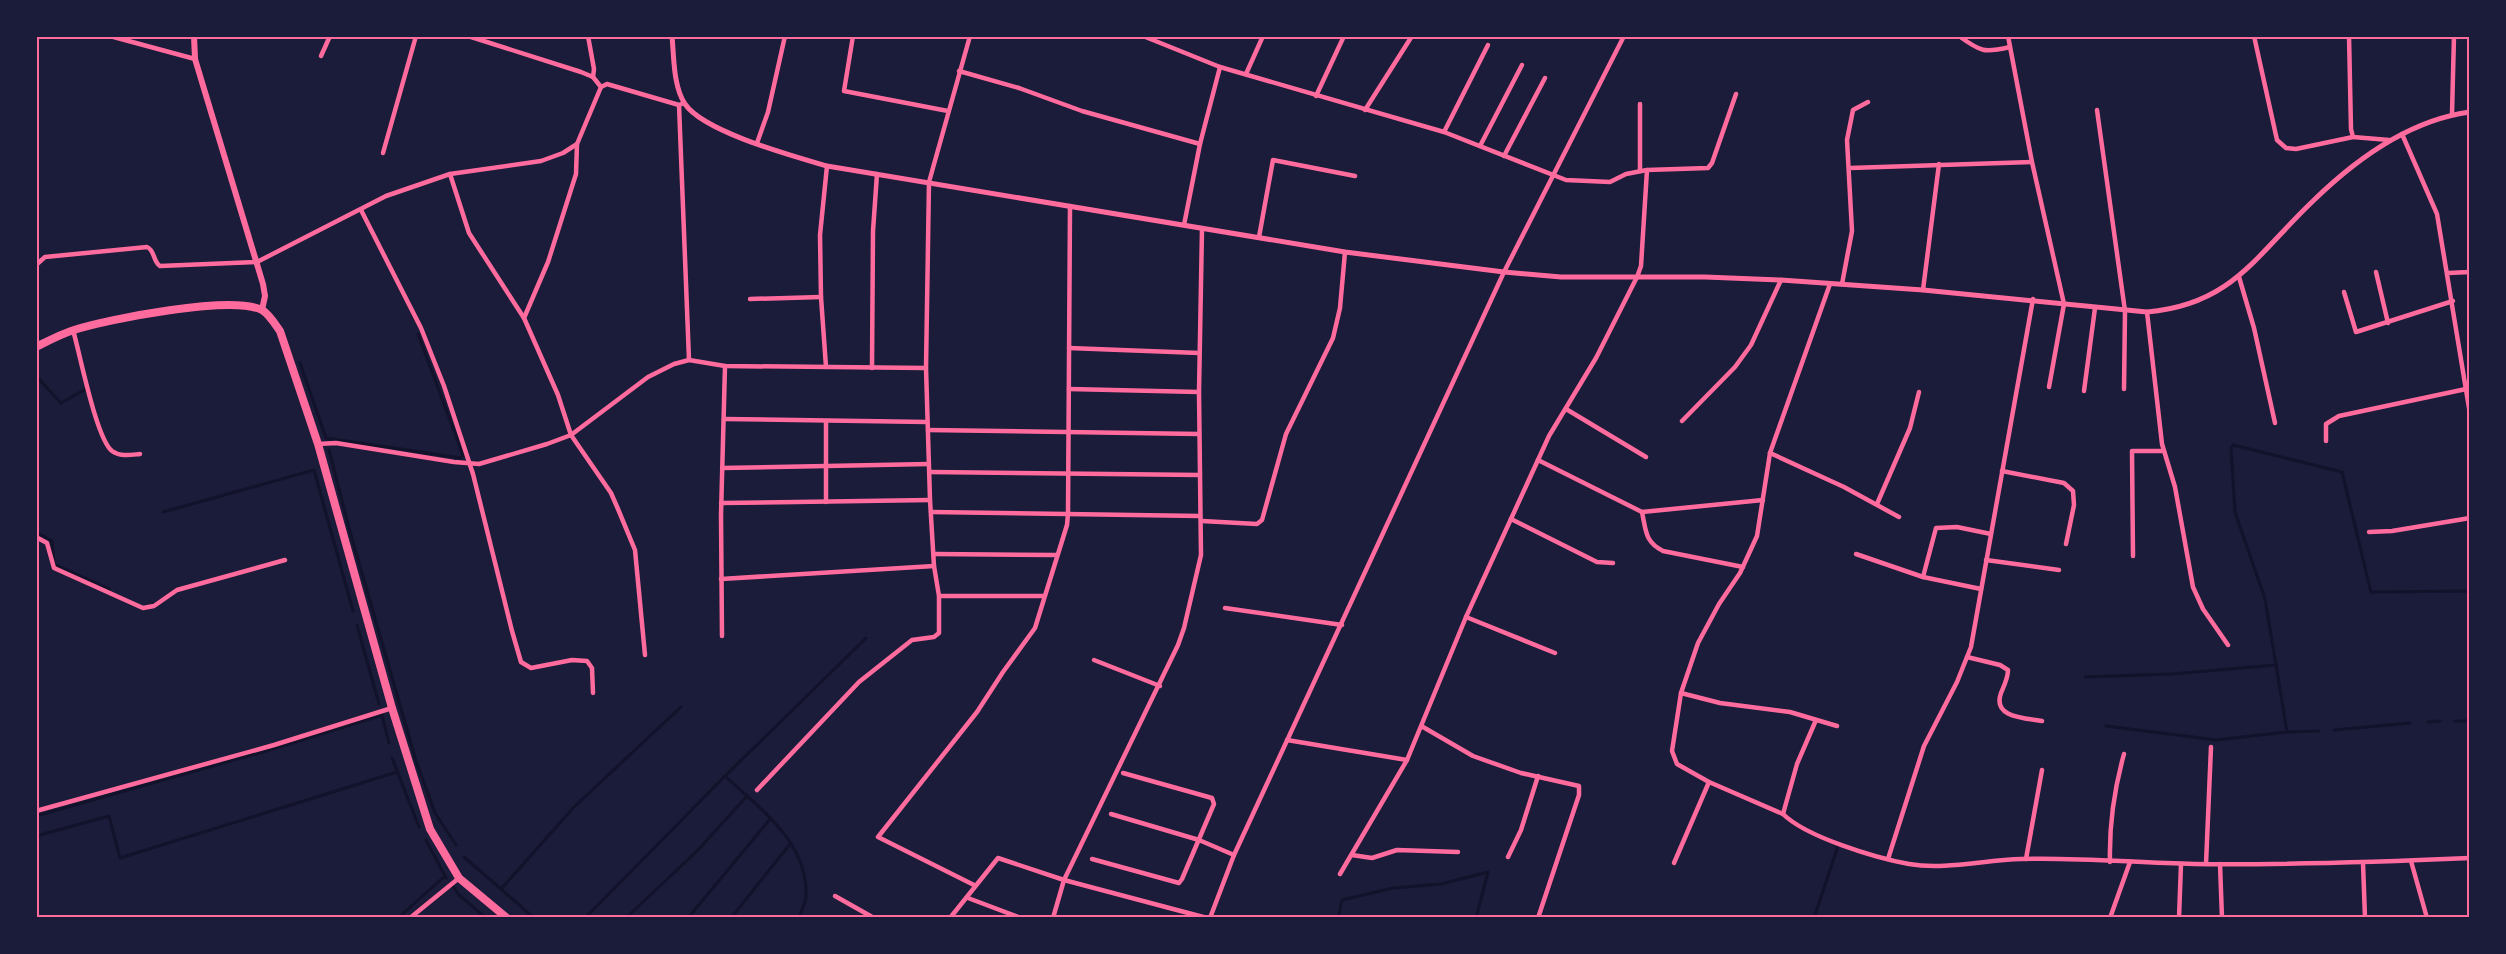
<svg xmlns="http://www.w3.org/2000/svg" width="2506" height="954" viewBox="0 0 2506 954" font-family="Spectral,serif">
<rect width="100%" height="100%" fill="#1b1b3a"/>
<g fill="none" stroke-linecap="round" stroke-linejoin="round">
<g stroke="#12122b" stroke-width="3">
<path d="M300,363L326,438L461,458L463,455L418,334"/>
<path d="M36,376L61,403L86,389"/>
<path d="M329,450L349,528L416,761L435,813L456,845"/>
<path d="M163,512L314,470L353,611"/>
<path d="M36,532L52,541L54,564L109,589"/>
<path d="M357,625L379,704"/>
<path d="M2276,665L2265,599L2235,512L2231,448L2233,445L2342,472L2371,592L2470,591"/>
<path d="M2085,677L2172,674L2276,665L2287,732L2319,731"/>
<path d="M2455,721H2470"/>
<path d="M2428,722L2440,721"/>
<path d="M2106,726L2216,740L2287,732"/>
<path d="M2334,730L2410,723"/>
<path d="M392,758L419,827"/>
<path d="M725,776L866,638"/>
<path d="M36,816L273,749L382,715L389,743"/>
<path d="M36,836L109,816L120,858L397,772"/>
<path d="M426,840L446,878"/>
<path d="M464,857L501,889"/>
<path d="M452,885L459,895L486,918"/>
<path d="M398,918L445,876"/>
<path d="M534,918L501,889L574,807L681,707"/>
<path d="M585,918L725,776C760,809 808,842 806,896C806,903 801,911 799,918"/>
<path d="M626,918L698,850L747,796"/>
<path d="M688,918L771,818"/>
<path d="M731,918L790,844"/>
<path d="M1338,918L1342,900L1393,888L1441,884L1488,872L1476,918"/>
<path d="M1814,918L1838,846"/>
</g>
<g stroke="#ff6b9d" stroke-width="4.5">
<path d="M110,36L195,59"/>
<path d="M468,36L581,72L593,77L601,87"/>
<path d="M588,36L594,69L593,77"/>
<path d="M853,36L844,91L948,111"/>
<path d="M1143,36L1220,67L1444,132L1566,180L1610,182L1626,174L1647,170L1708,168L1712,163L1736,94"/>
<path d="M1959,36C1981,52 1984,53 2010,47"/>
<path d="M2008,36L2032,162L2064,304L2049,387"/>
<path d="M2254,36L2277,140L2286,148L2296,149L2353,137"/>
<path d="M2349,36L2351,129L2353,137L2389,140"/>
<path d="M321,56L330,36"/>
<path d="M959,71L1019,88L1082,111L1200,144"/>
<path d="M1246,74L1263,36"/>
<path d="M1316,96L1344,36"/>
<path d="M1640,104V171"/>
<path d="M679,105L689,360"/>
<path d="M1365,110L1412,36"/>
<path d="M2097,110L2125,311L2124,389"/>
<path d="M2452,114L2454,36"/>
<path d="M1444,132L1488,45"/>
<path d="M2402,134L2437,214L2470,414"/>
<path d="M757,143L768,112L785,36"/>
<path d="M1480,146L1522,65"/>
<path d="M383,153L416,36"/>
<path d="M1504,156L1545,78"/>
<path d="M1850,168L2032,162"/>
<path d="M450,174L469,233L524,318L558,395L571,435L611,493L618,509L635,550L645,655"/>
<path d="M361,210L421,328L444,386L473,474L512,631L521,662L531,668L572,660L587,661L592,668L593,693"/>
<path d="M1184,225L1200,144L1220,67"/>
<path d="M1259,237L1273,160L1355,176"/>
<path d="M36,265L45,257L147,247C155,250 153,262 160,266L257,262L386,196L450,174L541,161L563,153L577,144L601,87L607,84L679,105L684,103"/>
<path d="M2376,272L2388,323"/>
<path d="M2448,273L2470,272"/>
<path d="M2239,277L2254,328L2275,423"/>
<path d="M1830,284L1770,453L1757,536L1740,573L1719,604L1698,643L1681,693L1672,751L1677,764L1709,782L1783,814C1806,837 1876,858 1909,864C1945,870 1984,860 2021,859C2079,857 2136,863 2194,864C2286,865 2378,862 2470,858"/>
<path d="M1842,284L1852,231L1847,140L1853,110L1868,102"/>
<path d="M1923,290L1939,164"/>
<path d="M2344,292L2356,332L2453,301"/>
<path d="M750,299L821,297"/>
<path d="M2147,312L2162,444L2175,487L2193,587L2203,609L2228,645"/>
<path d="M524,318L548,262L576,174L577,144"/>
<path d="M73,330C80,354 96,438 112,451C120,457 130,455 140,454"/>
<path d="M1069,348L1199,353"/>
<path d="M826,367L821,297L820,235L827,166"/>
<path d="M872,368L873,231L877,174"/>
<path d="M1069,389L1199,392"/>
<path d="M2084,391L2095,308"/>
<path d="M1566,409L1646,457"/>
<path d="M724,419L927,422"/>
<path d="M1682,421L1735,367L1751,345L1781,280"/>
<path d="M826,422V502"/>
<path d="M928,430L1199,434"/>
<path d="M2326,441V424L2339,416L2466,389"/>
<path d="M318,444L336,443L454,462L479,464L547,444L571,435L648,377L674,364L689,360L725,366L926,368"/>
<path d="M1770,453L1844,487L1899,517"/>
<path d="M1538,460L1642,512L1763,500"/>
<path d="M722,468L929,464"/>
<path d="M2002,471L2064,483L2073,491L2074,505L2066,544"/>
<path d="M930,472L1200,475"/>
<path d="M721,503L930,500"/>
<path d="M1877,504L1910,428L1919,392"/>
<path d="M931,512L1200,516"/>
<path d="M1642,512C1646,531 1645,542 1663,551L1743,567"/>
<path d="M1511,519L1597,562L1613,563"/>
<path d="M1202,521L1257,524L1262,520L1286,434L1333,338L1340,308L1345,252"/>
<path d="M2369,532L2392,531L2470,518"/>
<path d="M36,537L47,543L54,568L143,608L154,606L177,590L285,560"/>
<path d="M934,554L1056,555"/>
<path d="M1856,554L1923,577L1981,589"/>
<path d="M2133,556L2132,451H2164"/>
<path d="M1986,560L2059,570"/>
<path d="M1923,577L1936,528L1957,527L1991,534"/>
<path d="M721,579L934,566"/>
<path d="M939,596H1044"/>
<path d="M1225,608L1342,625"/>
<path d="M1466,617L1555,653"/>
<path d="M722,636L721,515L725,366"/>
<path d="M1967,657L2000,665L2008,670C2008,678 2004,686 2001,693C1992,718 2025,718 2042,721"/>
<path d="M1094,660L1160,686"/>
<path d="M1681,693L1720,703L1790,712L1837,726"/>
<path d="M1423,727L1473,756L1521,773L1579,786V795L1538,918"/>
<path d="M1287,740L1407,760"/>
<path d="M757,790L859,682L912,640L934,637L939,633V596L934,566L930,500L926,368L929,182L970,36"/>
<path d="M36,811L274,745L392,708"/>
<path d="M1111,814L1199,840L1234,855"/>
<path d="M1783,814L1797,764L1816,720"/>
<path d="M1352,855L1372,858L1397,850L1458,852"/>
<path d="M1508,857L1521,830L1538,776"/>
<path d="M1092,859L1179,883L1182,879L1214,804L1212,798L1123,773"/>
<path d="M1888,859L1924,746L1957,682L1971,647L2033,299"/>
<path d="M2026,859L2042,770"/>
<path d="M2411,861L2427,918"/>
<path d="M2110,862C2109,824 2114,790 2124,754"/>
<path d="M1674,863L1709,782"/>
<path d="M2363,863L2365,918"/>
<path d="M2206,864L2211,747"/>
<path d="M2220,864L2222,918"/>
<path d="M1340,874L1407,760L1466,617L1549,436L1596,358L1637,277L1641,266L1647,170"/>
<path d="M974,885L878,837L977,712L1003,672L1035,628L1067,525L1068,514L1070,206"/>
<path d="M835,896L874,918"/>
<path d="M968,898L1021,918"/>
<path d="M410,918L459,878"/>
<path d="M950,918L998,858L1064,880L1207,918"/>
<path d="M1053,918L1064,880L1178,645L1184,628L1201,555L1199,392L1202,229"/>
<path d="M1210,918L1234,855L1504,272L1624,36"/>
<path d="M2110,918L2130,862"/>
<path d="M2179,918L2181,864"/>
</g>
<path stroke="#ff6b9d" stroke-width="5" d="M672,36C674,56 673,86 685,104C704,132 793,156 827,166L1345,252L1504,272L1561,277H1705L1781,280L1923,290L2147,312C2232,305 2257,254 2313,201C2356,159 2410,120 2470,112"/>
<path stroke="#ff6b9d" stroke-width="6" d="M194,36L195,59L263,284L265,296L262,310"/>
<path stroke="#ff6b9d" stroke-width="8" d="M36,347C48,341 61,334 74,330C108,319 232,295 262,310C269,314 275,324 280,331L318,444L392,708L430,829L459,878L507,918"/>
</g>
<rect width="2506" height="954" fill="none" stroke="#1b1b3a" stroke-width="75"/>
<rect x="38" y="38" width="2430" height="878" fill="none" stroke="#ff6b9d" stroke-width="2"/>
</svg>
